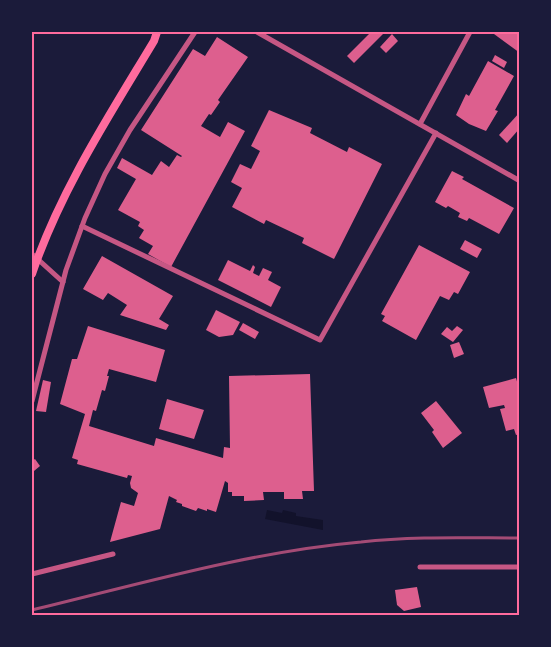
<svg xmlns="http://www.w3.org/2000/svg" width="551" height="647" viewBox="0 0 551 647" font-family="'Archivo Narrow',sans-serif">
<rect width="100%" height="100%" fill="#1b1b3a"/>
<path fill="#12122b" d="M267,510L282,513L283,510L296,513V516L323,520V530L265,519Z"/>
<g fill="#dd5f8e">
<path d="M371,32H385L354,63L347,56Z"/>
<path d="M495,32H520V53L494,34Z"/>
<path d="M392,34L398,41L386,53L380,47Z"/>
<path d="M217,37L248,57L218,100L220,102L211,115L209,114L201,126L220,137L228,122L245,131L171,267L148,254L153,246L139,238L144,230L138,226L140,222L118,210L136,179L117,168L122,158L152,175L161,161L169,167L177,155L181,157L182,156L141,130L193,49L205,56Z"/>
<path d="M495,55L507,62L504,68L492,61Z"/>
<path d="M488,61L514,76L495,110L498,111L486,131L469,124L456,115L466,94L469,96Z"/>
<path d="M269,110L312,128L310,133L347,152L349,147L382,164L334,259L302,243L304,238L266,220L264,224L232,207L242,188L231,182L240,164L251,169L260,151L251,146Z"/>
<path d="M520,112V128L507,143L499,135Z"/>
<path d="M452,171L464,177L462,179L514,208L499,234L469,218L467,221L458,217L460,213L448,206L446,208L435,202Z"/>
<path d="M465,240L482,249L477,258L460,249Z"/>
<path d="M419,245L470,272L458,294L454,292L449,300L440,296L416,340L382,321L385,316L381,314Z"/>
<path d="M102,256L173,296L159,319L169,325L166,330L120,315L127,305L108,293L103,300L83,289Z"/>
<path d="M228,260L250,271L253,265L255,267L253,273L259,276L263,268L272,272L268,280L281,287L271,307L218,280Z"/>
<path d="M216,310L240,322L233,335L219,337L206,330Z"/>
<path d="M243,323L259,332L255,339L239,330Z"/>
<path d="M88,326L165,350L156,382L109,369L107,376H109L105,391L102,390L96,411L93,410L89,426L154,446L156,438L223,458L224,447L230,448L229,376L310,374L314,491H302L303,499H284V492H263L264,500L244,501V496H232V492H228V483L225,481L216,512L207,509V511L198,508L196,511L182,506V504L176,502L177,500L169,496L160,529L110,542L121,502L134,506L138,493L131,488L130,483L132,476L128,475L127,478L77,464L78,460L72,458L85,414L60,404L72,359H77Z"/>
<path d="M457,326L463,330L453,342L441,334L447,327L452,331Z"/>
<path d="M459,342L464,354L454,358L450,345Z"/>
<path d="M516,378L520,392V434L516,435L514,429L506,431L500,409L505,408L504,405L489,408L483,387Z"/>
<path d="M43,380L51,382L46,412L36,411Z"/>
<path d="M167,399L204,410L194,439L159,429Z"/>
<path d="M436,401L462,433L443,448L432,432L434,430L421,413Z"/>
<path d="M35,459L40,466L34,471L32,461Z"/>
<path d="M417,587L421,607L404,611L397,605L395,590Z"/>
</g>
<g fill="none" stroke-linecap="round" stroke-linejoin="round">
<g stroke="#c65784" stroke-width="5">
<path d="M257,32L520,181"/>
<path d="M420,124L470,32"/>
<path d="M82,226L320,340L436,133"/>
<path d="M32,254L63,282"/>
<path d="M32,401L66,270L85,218L105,174L130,130L195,32"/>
<path d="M420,567H520"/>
<path d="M32,574L113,554"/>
</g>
<path stroke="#ff6b9d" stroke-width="8" d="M32,274C60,191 109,116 154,41L157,32"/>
<path stroke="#a44b75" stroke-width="3" d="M32,610C140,584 249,552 361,542C413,536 467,538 520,538"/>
</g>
<rect width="551" height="647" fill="none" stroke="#1b1b3a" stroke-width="66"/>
<rect x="33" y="33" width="485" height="581" fill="none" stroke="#ff6b9d" stroke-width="2"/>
</svg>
